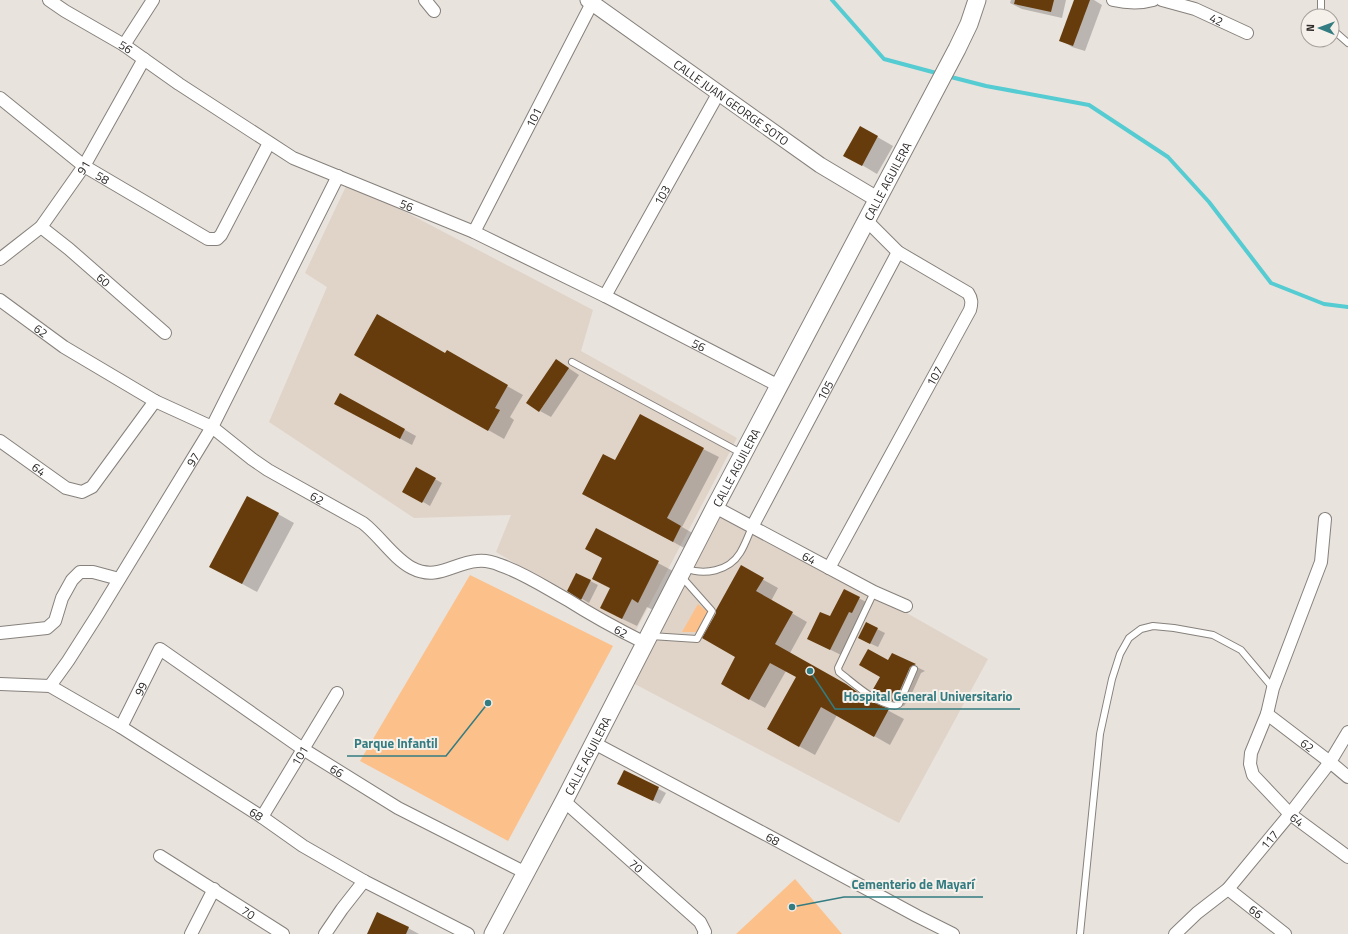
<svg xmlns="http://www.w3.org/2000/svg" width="1348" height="934" viewBox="0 0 1348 934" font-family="'Titillium Web',sans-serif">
<rect width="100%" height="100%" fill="#e9e3dd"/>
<g fill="#e0d4c9">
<path d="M348,182L593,310L581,351L737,438L634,634L496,552L511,515L414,518L269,422L327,287L305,273Z"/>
<path d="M719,507L988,659L899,823L631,682Z"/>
</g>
<g fill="#fcc08a">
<path d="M470,575L613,646L508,841L360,761Z"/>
<path d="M698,604L708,612L697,632H682Z"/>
<path d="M795,879L842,934H736Z"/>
</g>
<g fill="#0003">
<path d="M1011,0H1066L1062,18L1022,9L1010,3Z"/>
<path d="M1075,0H1094L1102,5L1085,51L1072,47L1061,40Z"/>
<path d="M860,127L893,146L877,174L845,155Z"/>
<path d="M447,352L523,395L510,417L514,420L504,439L356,355L446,354Z"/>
<path d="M567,367L579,375L551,417L540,411Z"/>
<path d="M340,394L416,436L412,445L347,410Z"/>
<path d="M703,449L719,457L682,527L696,535L688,550L599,502L616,462Z"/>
<path d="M417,469L442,483L430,506L404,491Z"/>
<path d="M278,514L294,523L257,592L226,575Z"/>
<path d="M596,530L673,571L653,610L647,607L637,626L616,616L611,589L593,579L603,559Z"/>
<path d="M741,567L778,588L771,601L807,622L790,653L873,704L874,703L862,694L878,705L904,719L890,745L837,715L815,755L768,729L797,677L786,671L765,708L722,684L737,657Z"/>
<path d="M577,574L598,585L589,603L569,591Z"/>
<path d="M845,591L870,604L841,655L819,644Z"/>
<path d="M877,629L885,633L878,647L867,642Z"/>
<path d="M892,655L925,671L921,673L908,702L907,701L904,706L893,702L873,691Z"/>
<path d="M625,771L666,793L660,804L626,787Z"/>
<path d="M408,928L419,934H368Z"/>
</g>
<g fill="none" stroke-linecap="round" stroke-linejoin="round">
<g stroke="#55cbd2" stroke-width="4">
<path d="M832,0L884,59L940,74"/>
<path d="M947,76L986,86L1089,105L1168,157L1209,202L1271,283L1324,304L1348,307"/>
</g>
</g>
<g fill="#673c0c">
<path d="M1015,0H1054L1051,12L1014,4Z"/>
<path d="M1074,0H1090L1073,46L1059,41Z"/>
<path d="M860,126L878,136L862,166L843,156Z"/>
<path d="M377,314L445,353L447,350L508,385L495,408L500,410L488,431L354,355Z"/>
<path d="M556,359L569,368L539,412L526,403Z"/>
<path d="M340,393L405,429L400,439L334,404Z"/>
<path d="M640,414L704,448L667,518L681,526L673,542L582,494L603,454L615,460Z"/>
<path d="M416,467L436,478L422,503L402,492Z"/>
<path d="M247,496L279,513L242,584L209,567Z"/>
<path d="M596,528L659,561L638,603L632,599L622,619L600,608L610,588L592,579L602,558L585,549Z"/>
<path d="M741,565L764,578L756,591L793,612L775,644L846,684L870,701L889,709L874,737L821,707L799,747L767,729L796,677L770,663L749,700L721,684L735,657L702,638L716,613V610Z"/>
<path d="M576,573L591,580L581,600L567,591Z"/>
<path d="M844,589L860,597L852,613L849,612L830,650L807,639L820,612L830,616Z"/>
<path d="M866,622L878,628L870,644L858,638Z"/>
<path d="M868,649L888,660L892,653L916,664L910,667L897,697L896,696L893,701L881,697L872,691L880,677L859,665Z"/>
<path d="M624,770L659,787L653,801L617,784Z"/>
<path d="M377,912L409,927L406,934H367Z"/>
</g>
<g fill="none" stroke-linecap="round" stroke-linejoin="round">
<defs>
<g id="service">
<path d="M1321,0V11L1324,16"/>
<path d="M1332,29L1348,43"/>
<path d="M572,362L741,453"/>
<path d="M685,568C704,576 729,571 740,553C745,545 748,536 752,527"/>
<path d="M874,592L838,668L839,672C856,685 873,702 895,706L899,704L914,669"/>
<path d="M651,636L697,639L712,611L681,576"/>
<path d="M1080,934L1100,734L1112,679L1120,654L1129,638L1141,629L1153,626L1174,628L1213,635L1241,650L1273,688"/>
</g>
<g id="minor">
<path id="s1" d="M49,0L65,11L124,45L179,84L293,158L474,232L605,296L779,386"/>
<path d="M425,0L434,11"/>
<path d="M1113,0C1127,3 1139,4 1153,0"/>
<path id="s2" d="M1162,0L1195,9L1247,33"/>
<path d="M124,45L153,0"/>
<path id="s3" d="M0,98L84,166L208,239H217L221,235L269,143"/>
<path id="s4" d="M41,227L69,249L165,333"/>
<path id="s5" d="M474,232L592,3"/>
<path id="s6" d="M0,259L41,227L84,166L144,59"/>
<path id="s7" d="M605,296L718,94"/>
<path id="s8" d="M0,300L64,347L155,401L212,427L252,459L268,470L363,523C380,536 393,558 412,568C437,581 453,563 477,561C485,560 493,562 500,565C524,573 546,588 568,600C593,616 619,630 645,643"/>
<path id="s9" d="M0,441L66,488L82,492L92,487L155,401"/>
<path id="s10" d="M715,507L874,592L906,606"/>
<path id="s11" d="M1325,519L1321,562L1273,688L1267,714L1251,753L1250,764L1253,775L1290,814L1348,857"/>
<path id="s12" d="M752,527L898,252"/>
<path id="s13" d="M829,568L970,310C972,303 972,299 968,293L898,252L866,220"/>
<path d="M0,633L47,628L55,621L62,598L72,580L80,572H93L119,579"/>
<path id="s14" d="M0,684L50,686L121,727L262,817L303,846L364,881L468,934"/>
<path id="s15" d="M50,686L68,661L98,614L212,427L338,176"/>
<path id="s16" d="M1267,714L1330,762L1348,777"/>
<path id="s17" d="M121,727L160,649L303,749L398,808L526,873"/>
<path id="s18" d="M594,743L765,834L917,916L953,934"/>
<path id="s19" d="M564,801L700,922L705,932L704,934"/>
<path id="s20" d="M262,817L337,693"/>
<path id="s21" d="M160,856L283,934"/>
<path id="s22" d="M1228,889L1285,934"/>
<path d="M191,934L214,889"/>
<path d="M325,934L342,909L364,881"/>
<path id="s23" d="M1175,934L1197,913L1228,889L1290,814L1330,762L1348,732"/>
</g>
<g id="tertiary">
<path id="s24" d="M588,0L820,165L877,199"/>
</g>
<g id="secondary">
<path id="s25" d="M493,934L564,801L715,507L957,49L969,24L977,0"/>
</g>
</defs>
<use href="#service" stroke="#86817c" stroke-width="8"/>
<use href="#minor" stroke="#86817c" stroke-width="14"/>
<use href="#tertiary" stroke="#86817c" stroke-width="17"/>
<use href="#secondary" stroke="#86817c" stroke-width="19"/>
<use href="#service" stroke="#fff" stroke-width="6"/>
<use href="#minor" stroke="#fff" stroke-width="12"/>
<use href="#tertiary" stroke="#fff" stroke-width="15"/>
<use href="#secondary" stroke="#fff" stroke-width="17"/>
</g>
<g text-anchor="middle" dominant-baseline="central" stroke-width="4" stroke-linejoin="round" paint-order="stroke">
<g font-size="12" fill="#2e2b29" stroke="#f6f0eb">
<text stroke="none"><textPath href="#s2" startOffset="58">42</textPath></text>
<text stroke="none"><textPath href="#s1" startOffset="90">56</textPath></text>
<text stroke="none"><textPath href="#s24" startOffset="176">CALLE JUAN GEORGE SOTO</textPath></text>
<text stroke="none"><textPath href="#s5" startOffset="129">101</textPath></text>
<text stroke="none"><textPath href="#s6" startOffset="125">91</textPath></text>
<text stroke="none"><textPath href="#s3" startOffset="130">58</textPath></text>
<text stroke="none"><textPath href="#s25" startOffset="850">CALLE AGUILERA</textPath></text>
<text stroke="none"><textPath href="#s7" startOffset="116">103</textPath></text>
<text stroke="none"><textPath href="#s1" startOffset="414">56</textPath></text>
<text stroke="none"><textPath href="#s4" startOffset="82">60</textPath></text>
<text stroke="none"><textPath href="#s8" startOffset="51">62</textPath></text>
<text stroke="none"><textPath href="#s1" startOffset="738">56</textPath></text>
<text stroke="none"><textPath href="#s13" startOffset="219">107</textPath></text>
<text stroke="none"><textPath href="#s12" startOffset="155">105</textPath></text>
<text stroke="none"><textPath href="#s15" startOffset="268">97</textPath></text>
<text stroke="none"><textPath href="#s25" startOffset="526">CALLE AGUILERA</textPath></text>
<text stroke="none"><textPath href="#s9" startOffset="48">64</textPath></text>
<text stroke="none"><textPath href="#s8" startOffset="375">62</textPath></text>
<text stroke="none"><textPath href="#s10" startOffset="107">64</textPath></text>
<text stroke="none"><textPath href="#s8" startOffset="723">62</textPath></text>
<text stroke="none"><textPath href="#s17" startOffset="43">99</textPath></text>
<text stroke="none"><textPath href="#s16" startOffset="51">62</textPath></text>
<text stroke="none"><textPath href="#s20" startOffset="72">101</textPath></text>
<text stroke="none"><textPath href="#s25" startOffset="202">CALLE AGUILERA</textPath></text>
<text stroke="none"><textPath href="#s17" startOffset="302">66</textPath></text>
<text stroke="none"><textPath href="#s14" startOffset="293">68</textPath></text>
<text stroke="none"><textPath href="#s11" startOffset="332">64</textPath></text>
<text stroke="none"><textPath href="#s18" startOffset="203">68</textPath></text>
<text stroke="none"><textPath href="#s23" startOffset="134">117</textPath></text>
<text stroke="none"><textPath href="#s19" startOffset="97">70</textPath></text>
<text stroke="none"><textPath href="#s21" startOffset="105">70</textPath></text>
<text stroke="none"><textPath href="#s22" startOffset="36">66</textPath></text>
</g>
</g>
<path fill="none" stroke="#337c81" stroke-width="1.5" d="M810 671L835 709H1020M488 703L446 756H347M792 907L844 897H983"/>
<g fill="#337c81" stroke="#f6f0eb" stroke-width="1.5">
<circle cx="810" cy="671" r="4"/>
<circle cx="488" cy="703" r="4"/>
<circle cx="792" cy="907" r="4"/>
</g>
<g font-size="13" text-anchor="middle" font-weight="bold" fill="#337c81" stroke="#f6f0eb" stroke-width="4" stroke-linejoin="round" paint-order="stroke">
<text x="928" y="701">Hospital General Universitario</text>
<text x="396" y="748">Parque Infantil</text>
<text x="913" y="889">Cementerio de Mayarí</text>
</g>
<g transform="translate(1320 28) rotate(271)"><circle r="19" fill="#f6f0eb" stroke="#a6a19d"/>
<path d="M0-3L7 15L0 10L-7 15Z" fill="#337c81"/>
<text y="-6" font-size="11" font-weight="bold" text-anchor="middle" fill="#2e2b29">N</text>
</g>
</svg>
